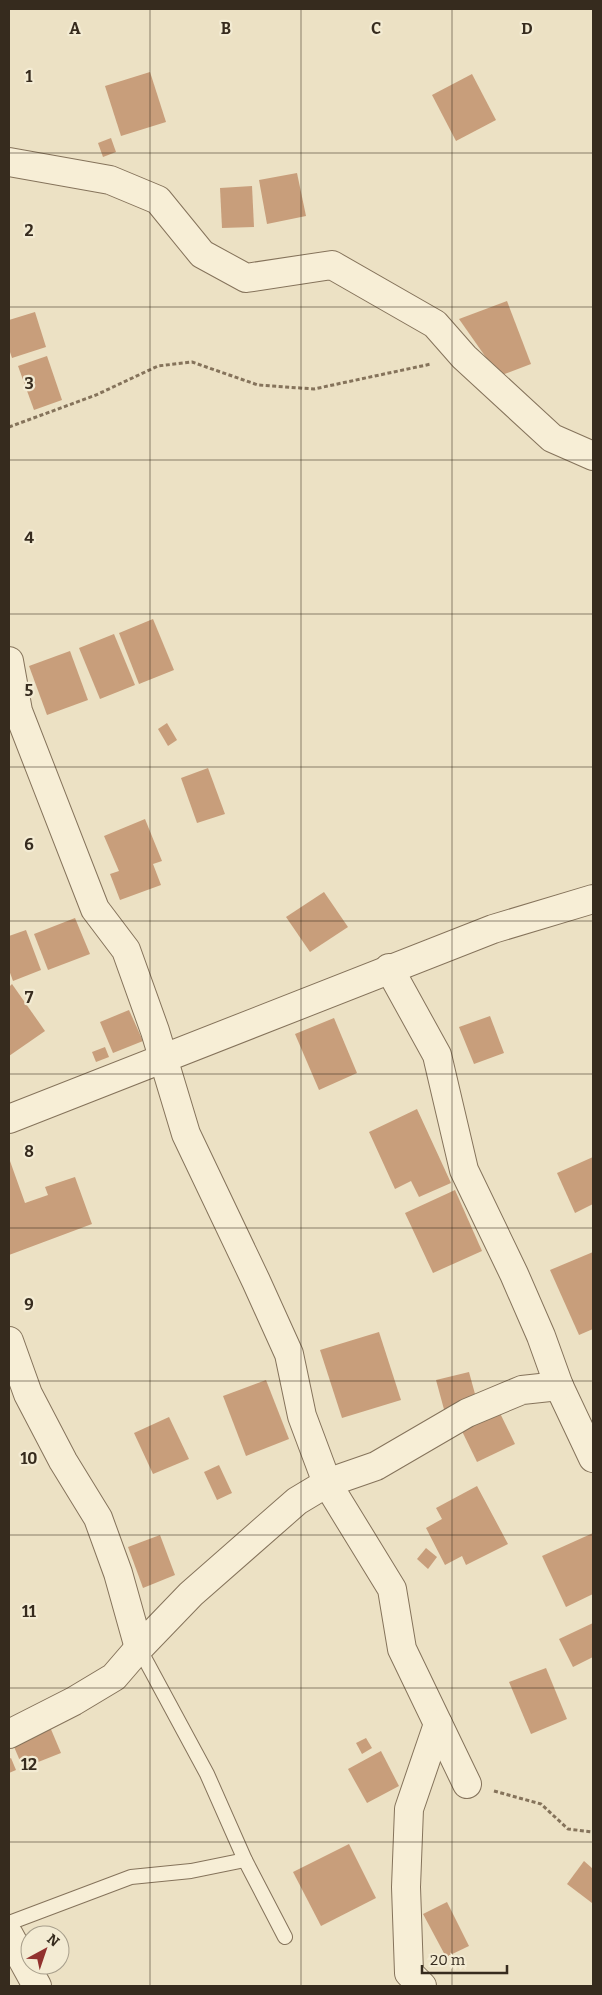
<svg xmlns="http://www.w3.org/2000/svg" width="602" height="1995" viewBox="0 0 602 1995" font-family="Bitter,serif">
<rect width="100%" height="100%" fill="#ece1c4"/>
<g fill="#c89e7b">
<path d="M150,72L166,122L121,136L105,86Z"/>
<path d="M472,74L496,120L456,141L432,95Z"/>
<path d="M111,138L116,152L103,157L98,143Z"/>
<path d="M297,173L306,216L267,224L259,180Z"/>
<path d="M252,186L254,227L222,228L220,188Z"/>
<path d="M507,301L531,364L499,376L459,319Z"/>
<path d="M35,312L46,347L12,358L9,349V320Z"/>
<path d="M47,356L62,400L34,410L18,366Z"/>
<path d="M153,619L174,670L139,684L119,633Z"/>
<path d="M114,634L135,685L100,699L79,648Z"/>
<path d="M70,651L88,700L47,715L29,666Z"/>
<path d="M167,723L177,740L168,746L158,729Z"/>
<path d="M208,768L225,814L197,823L181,778Z"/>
<path d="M145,819L162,861L153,864L161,885L120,900L110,874L119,871L104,836Z"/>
<path d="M324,892L348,927L310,952L286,917Z"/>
<path d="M75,918L90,954L48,970L34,934Z"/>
<path d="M26,930L41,970L13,981L9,970V936Z"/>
<path d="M12,984L45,1031L9,1056V987Z"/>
<path d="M129,1010L143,1041L113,1053L100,1022Z"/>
<path d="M490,1016L504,1053L474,1064L459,1027Z"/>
<path d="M334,1018L357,1073L319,1090L295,1034Z"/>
<path d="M105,1047L109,1057L96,1062L92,1052Z"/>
<path d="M417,1109L451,1183L419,1197L411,1181L395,1189L369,1132Z"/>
<path d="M593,1157V1204L575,1213L557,1173Z"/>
<path d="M10,1161L25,1203L48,1195L45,1187L75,1177L92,1224L9,1255V1162Z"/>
<path d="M455,1190L482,1251L433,1273L405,1213Z"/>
<path d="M593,1252V1329L579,1335L550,1270Z"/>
<path d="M379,1332L401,1400L342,1418L320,1350Z"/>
<path d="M469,1372L478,1405L445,1413L436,1380Z"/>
<path d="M266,1380L289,1439L246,1456L223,1396Z"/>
<path d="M497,1407L515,1444L477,1462L459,1425Z"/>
<path d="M169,1417L189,1459L153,1474L134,1433Z"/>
<path d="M219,1465L232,1493L217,1500L204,1472Z"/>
<path d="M477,1486L508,1544L466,1565L462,1556L445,1565L426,1528L442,1519L436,1508Z"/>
<path d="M593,1533V1594L566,1607L542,1556Z"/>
<path d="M160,1535L175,1575L143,1588L128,1547Z"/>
<path d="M426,1548L437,1557L428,1569L417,1559Z"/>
<path d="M593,1623V1657L573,1667L559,1639Z"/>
<path d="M546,1668L567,1719L531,1734L509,1682Z"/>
<path d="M50,1727L61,1753L23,1768L12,1742Z"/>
<path d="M366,1738L372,1748L362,1754L356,1743Z"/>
<path d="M381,1751L399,1786L367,1803L348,1769Z"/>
<path d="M11,1758L16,1770L9,1773V1759Z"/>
<path d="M349,1844L376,1898L321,1926L293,1872Z"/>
<path d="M584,1861L593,1869L592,1903L567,1884Z"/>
<path d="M447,1902L469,1946L446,1957L423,1914Z"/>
</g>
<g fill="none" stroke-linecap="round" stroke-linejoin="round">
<defs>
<g id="lane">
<path d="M139,1648L207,1774L245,1860L285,1937"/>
<path d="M9,1923L131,1877L191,1871L245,1860"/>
</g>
<g id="street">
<path d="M9,162L110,180L158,200L202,254L246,278L332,265L435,324L464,357L552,438L593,456"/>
<path d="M9,661L18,711L95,909L126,950L155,1031L186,1134L256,1281L289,1354L302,1416L327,1483L392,1589L402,1649L467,1784"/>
<path d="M389,968L437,1055L464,1170L514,1274L541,1336L559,1386L593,1458"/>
<path d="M9,1119L493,929L593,899"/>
<path d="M9,1341L28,1394L63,1461L98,1518L118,1573L139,1648"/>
<path d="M9,1734L74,1701L114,1677L139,1648L191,1594L297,1501L327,1483L376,1466L467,1413L522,1390L559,1386"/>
<path d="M9,1935L37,1986"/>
<path d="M422,1986L409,1973L406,1887L409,1809L438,1724"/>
</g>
</defs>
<use href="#lane" stroke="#85735b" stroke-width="16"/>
<use href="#street" stroke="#85735b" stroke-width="30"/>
<g stroke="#85735b" stroke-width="3" stroke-dasharray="4 2.5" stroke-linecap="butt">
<path d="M9,427L96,395L158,366L192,362L258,385L314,389L431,364"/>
<path d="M494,1791L541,1804L568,1829L593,1832"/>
</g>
<use href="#lane" stroke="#f7eed6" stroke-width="14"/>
<use href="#street" stroke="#f7eed6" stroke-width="28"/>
</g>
<path fill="none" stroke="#362b1e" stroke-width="1" stroke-opacity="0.55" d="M150,9V1986M301,9V1986M452,9V1986M9,153H593M9,307H593M9,460H593M9,614H593M9,767H593M9,921H593M9,1074H593M9,1228H593M9,1381H593M9,1535H593M9,1688H593M9,1842H593"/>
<g font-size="16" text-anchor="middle" font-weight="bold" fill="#362b1e" stroke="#f3ebd3" stroke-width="4.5" stroke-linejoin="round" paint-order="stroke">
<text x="75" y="34">A</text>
<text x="226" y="34">B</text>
<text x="376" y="34">C</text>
<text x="527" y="34">D</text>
<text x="29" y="82">1</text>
<text x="29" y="236">2</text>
<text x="29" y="389">3</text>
<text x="29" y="543">4</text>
<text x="29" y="696">5</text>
<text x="29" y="850">6</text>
<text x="29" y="1003">7</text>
<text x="29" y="1157">8</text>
<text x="29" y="1310">9</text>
<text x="29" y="1464">10</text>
<text x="29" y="1617">11</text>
<text x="29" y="1770">12</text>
</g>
<rect width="602" height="1995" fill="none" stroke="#362b1e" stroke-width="20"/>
<g transform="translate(45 1950) rotate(40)"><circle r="24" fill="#f3ebd3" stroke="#a79e8b"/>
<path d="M0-4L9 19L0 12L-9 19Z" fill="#91312e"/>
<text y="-8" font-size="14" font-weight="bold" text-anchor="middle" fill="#362b1e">N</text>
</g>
<path d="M422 1965v8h85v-8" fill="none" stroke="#362b1e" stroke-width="2.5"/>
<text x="430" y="1965" font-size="15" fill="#362b1e" stroke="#f3ebd3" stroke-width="4" paint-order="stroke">20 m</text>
</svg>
